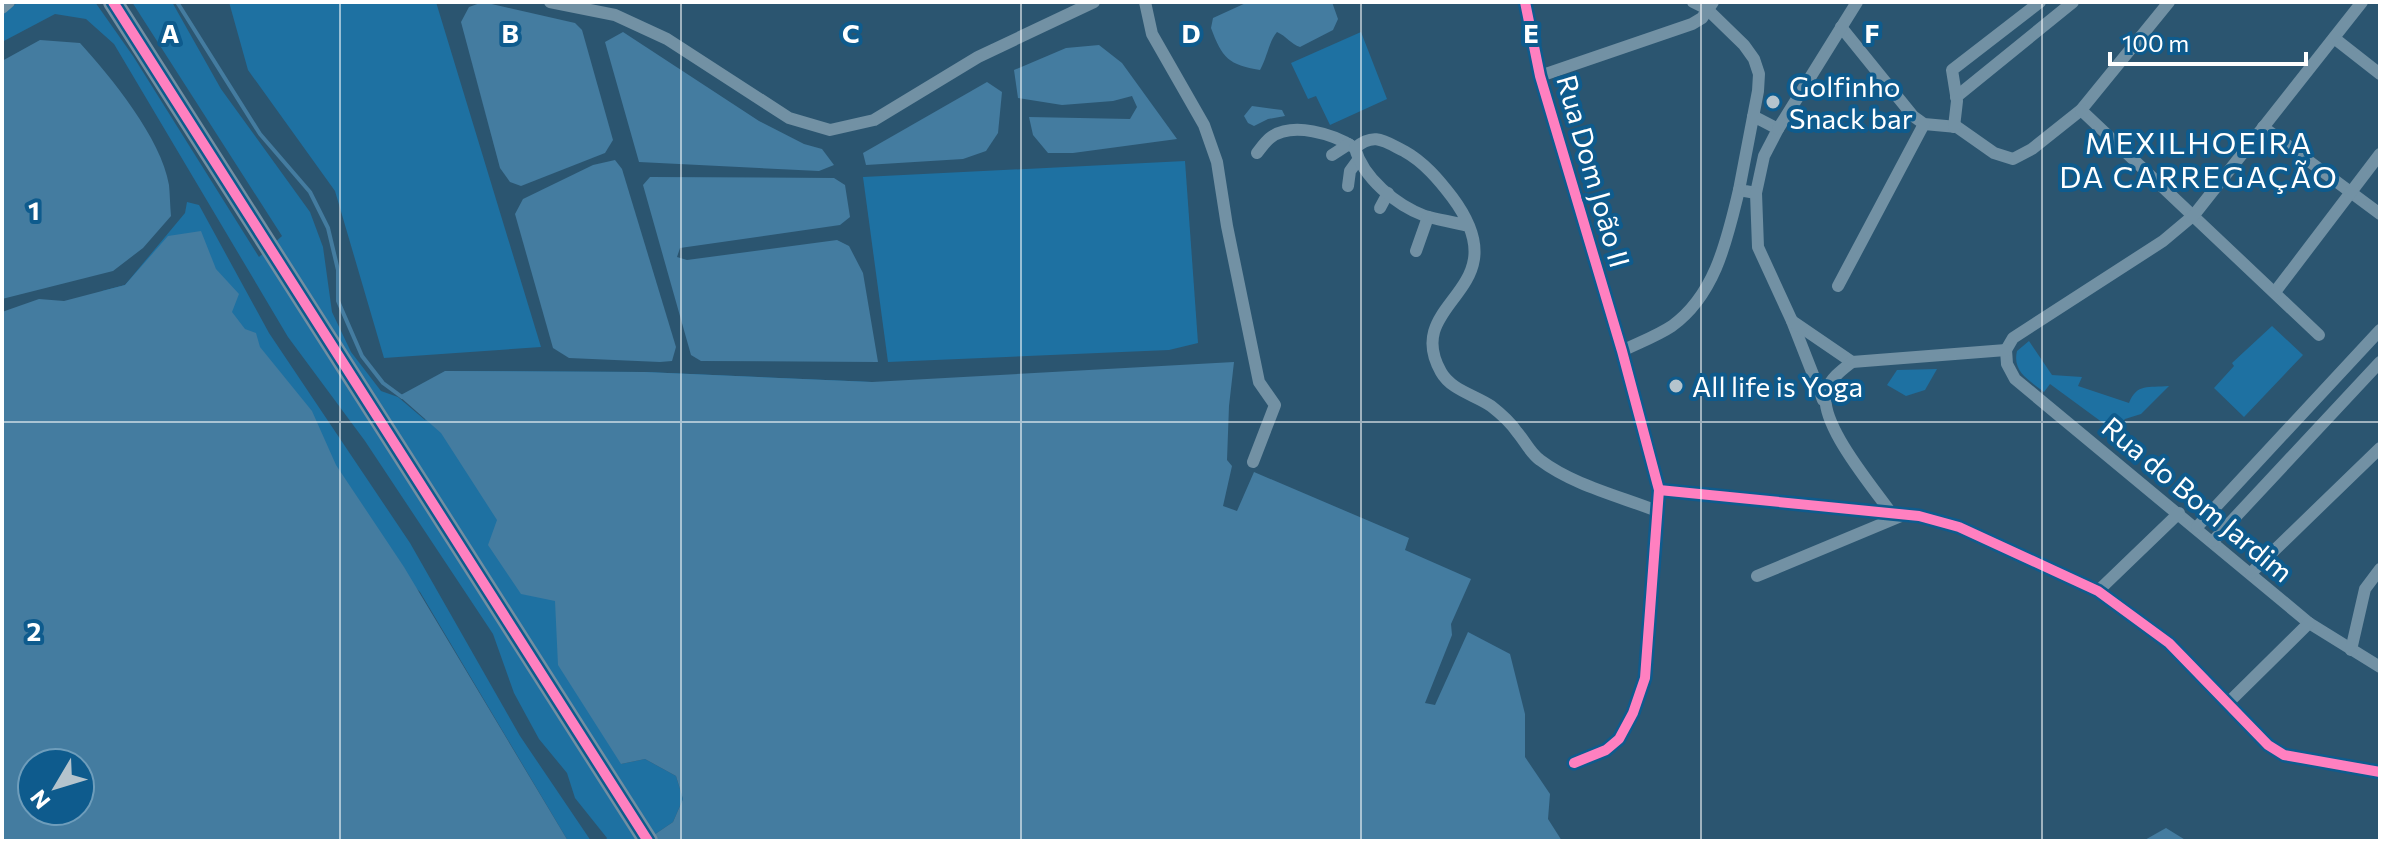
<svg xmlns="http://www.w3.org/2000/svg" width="2382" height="843" viewBox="0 0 2382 843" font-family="Commissioner,sans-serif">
<rect width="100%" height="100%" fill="#2b5570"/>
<g fill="#1e71a2">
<path d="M18,2H95L133,56L259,257L282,236L132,2H172L221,89L310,212L323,247L332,312L351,352L381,391L398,397L425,420L445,371L645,372L872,382L621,764L645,759L676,776L683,799L673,822L645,841H605L607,838L575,798L567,773L539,739L514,693L493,634L365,441L288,337L114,44L86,19L55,14L2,42V15Z"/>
<path d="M229,2H436L541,347L384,358L335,191L248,70Z"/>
<path d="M1361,32L1387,99L1330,125L1316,96L1308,99L1291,63Z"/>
<path d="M1185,161L1198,343L1169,350L888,362L863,177Z"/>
<path d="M187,202L199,205L269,333L410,543L520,736L591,841H568L420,592L102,291L125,285L185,213Z"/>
<path d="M2272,326L2303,355L2244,417L2214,388L2234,366L2232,363Z"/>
<path d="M2029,341L2052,375L2082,377L2078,386L2129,403C2137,383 2148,388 2169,386L2141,414L2125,419L2114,431L2050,384L2044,392C2029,380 2012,372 2017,351Z"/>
<path d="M1937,369L1925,390L1906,396L1887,385L1897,370Z"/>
</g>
<g fill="#447ca0" fill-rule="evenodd">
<path d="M483,2L575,23L582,30L613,140L605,153L521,186L510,182L500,168L461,22L469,7Z"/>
<path d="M1248,2H1332L1338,19L1333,30L1300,47C1291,44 1286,36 1277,32C1269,41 1267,58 1260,70C1229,65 1222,58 1211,28L1213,18Z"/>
<path d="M623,32L759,121L804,144L822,149L834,165L819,171L639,162L605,42Z"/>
<path d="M40,40L80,43C111,77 161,138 169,185C170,195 170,206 171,216L143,248L113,271L2,299V61Z"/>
<path d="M1099,45L1122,63L1177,139L1073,153H1048L1033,135L1029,117L1130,119L1137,107L1132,96L1113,101L1062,105L1018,98L1014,70L1066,48Z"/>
<path d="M987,82L1002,92L998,133L986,151L963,159L866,165L863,153Z"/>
<path d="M1252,106L1282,110L1285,116L1268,119L1254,126L1248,123L1244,116Z"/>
<path d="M615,160L622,169L676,347L672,361L660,362L569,358L553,348L515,214L523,199L593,165Z"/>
<path d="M650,177L834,178L845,185L850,217L840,225L680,248L677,257L687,260L837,240L849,246L863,273L878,362L701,361L691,355L643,185Z"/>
<path d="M201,231L216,269L239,294L232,312L245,329L256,333L260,347L312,411L336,465L404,567L568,841H2V312L39,299L64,301L125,285L168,236ZM32,763H80V811H32Z"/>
<path d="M1234,362L1229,406L1227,460L1232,466L1223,506L1237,511L1254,472L1409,538L1405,550L1471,579L1451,624L1452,635L1425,703L1435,705L1468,632L1510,654L1525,714V757L1550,794L1548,819L1562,841H645L673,822L683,799L676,776L645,759L621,764L558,665L555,601L521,594L488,545L497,520L441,433L399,396L445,371L645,372L872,382Z"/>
<path d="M2166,828L2187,841H2143Z"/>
</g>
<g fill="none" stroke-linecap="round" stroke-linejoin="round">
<path stroke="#447ca0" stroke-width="4" d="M177,2L260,134L310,192L328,228L338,270V301L362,356L383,383L402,397"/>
<g stroke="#7291a4" stroke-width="12">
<path d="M550,2L615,15L667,39L789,118L830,130L874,120L978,57L1094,2"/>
<path d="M1145,2L1152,34L1204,125L1217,162L1227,226L1259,382L1275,405L1253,462"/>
<path d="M1525,2L1540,76L1622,351L1659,490L1645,678L1633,713L1619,739L1606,750L1574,763"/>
<path d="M1693,2L1707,9L1744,45L1754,59L1759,74L1758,91L1739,190L1756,193L1764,156L1778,129L1753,116"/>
<path d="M2,8L9,2"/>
<path d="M1841,27L1913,116L1924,124L1957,127L1994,153L2013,159L2032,149L2081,110L2169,2"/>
<path d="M2334,38L2380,74"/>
<path d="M1540,76L1692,24L1702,18L1713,2"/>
<path d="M1956,97L2073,2"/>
<path d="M2081,110L2319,335"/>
<path d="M1954,127L1957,101L1952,70L2040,2"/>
<path d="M2263,127L2380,214"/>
<path d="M1778,129L1857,2"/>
<path d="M1257,153C1261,148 1265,142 1270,138C1292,121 1334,134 1355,148"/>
<path d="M1332,155L1349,144"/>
<path d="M1348,186L1350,171L1358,160"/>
<path d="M1756,193L1758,247L1792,321L1823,400"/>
<path d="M1380,208L1388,193"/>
<path d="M1468,226C1454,222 1439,220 1425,216C1396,205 1363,178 1355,148C1374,132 1384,141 1404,151C1424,162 1439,180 1452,197C1523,292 1400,300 1441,372C1451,390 1475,395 1491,406C1500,413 1511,423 1517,432C1525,441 1530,453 1540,460C1573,485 1619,496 1657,511"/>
<path d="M1416,251L1428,217"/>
<path d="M1838,286L1924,124"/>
<path d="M2275,292L2380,154"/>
<path d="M1792,321L1852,362"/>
<path d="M2006,350L2013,338L2163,241L2194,215L2362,2"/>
<path d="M2006,350L2007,364L2015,379L2309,623L2380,667"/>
<path d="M1622,351C1638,343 1657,336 1672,326C1716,294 1727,239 1739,190"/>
<path d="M1659,490L1919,516L1959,527L2098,591L2169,643L2268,745L2284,755L2380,772"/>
<path d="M1891,513C1873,487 1815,420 1827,389C1832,377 1842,370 1852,362L2006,350"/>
<path d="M2197,527L2380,330"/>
<path d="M2213,541L2380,362"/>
<path d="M2251,573L2380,448"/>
<path d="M1757,576L1901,516"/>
<path d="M2098,591L2179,513"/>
<path d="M2351,650L2365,589L2380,569"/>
<path d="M2229,702L2309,623"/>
</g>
<path stroke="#718fa3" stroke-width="20" d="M113,2L648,841"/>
<defs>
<g id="cycleway">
<path d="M113,2L648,841"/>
<path d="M1525,2L1540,76L1622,351L1659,490L1645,678L1633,713L1619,739L1606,750L1574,763"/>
<path d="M1659,490L1919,516L1959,527L2098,591L2169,643L2268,745L2284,755L2380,772"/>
</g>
</defs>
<use href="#cycleway" stroke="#0e5b8d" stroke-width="15"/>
<use href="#cycleway" stroke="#ff80c0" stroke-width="10"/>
</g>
<path fill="none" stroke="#fff" stroke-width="2" stroke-opacity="0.55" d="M340,2V841M681,2V841M1021,2V841M1361,2V841M1701,2V841M2042,2V841M2,422H2380"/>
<g fill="#b5c4cd" stroke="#0e5b8d" stroke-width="3">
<circle cx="1773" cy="102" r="8"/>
<circle cx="1676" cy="386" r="8"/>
</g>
<g text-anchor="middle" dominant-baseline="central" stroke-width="8" stroke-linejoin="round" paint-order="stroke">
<g font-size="28" fill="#fff" stroke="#0e5b8d" text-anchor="start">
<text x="1789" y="86">Golfinho<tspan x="1789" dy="32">Snack bar</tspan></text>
<text x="1692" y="386">All life is Yoga</text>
</g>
<g font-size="28" fill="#fff" stroke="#0e5b8d">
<text transform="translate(1594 171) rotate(74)">Rua Dom João II</text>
<text transform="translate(2198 499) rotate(40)">Rua do Bom Jardim</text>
</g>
<g font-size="30" letter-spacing="2" fill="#fff" stroke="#0e5b8d">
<text x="2199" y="141">MEXILHOEIRA<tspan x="2199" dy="34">DA CARREGAÇÃO</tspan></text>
</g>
</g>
<g font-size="26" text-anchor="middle" font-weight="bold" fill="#fff" stroke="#0e5b8d" stroke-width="8" stroke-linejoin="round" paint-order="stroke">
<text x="170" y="43">A</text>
<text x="510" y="43">B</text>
<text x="851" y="43">C</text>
<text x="1191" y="43">D</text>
<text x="1531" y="43">E</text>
<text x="1872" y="43">F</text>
<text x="34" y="220">1</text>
<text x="34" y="641">2</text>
</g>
<rect width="2382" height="843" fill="none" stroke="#ffffff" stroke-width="8"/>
<g transform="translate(56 787) rotate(232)"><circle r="38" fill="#0e5b8d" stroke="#6e9dbb" stroke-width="2"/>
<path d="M0-6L14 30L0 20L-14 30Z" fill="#b5c4cd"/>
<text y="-12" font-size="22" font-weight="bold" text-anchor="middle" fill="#ffffff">N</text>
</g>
<path d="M2110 52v12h196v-12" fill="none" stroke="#ffffff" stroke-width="4"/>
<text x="2122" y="52" font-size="24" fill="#ffffff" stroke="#0e5b8d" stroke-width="6" paint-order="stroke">100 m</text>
</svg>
